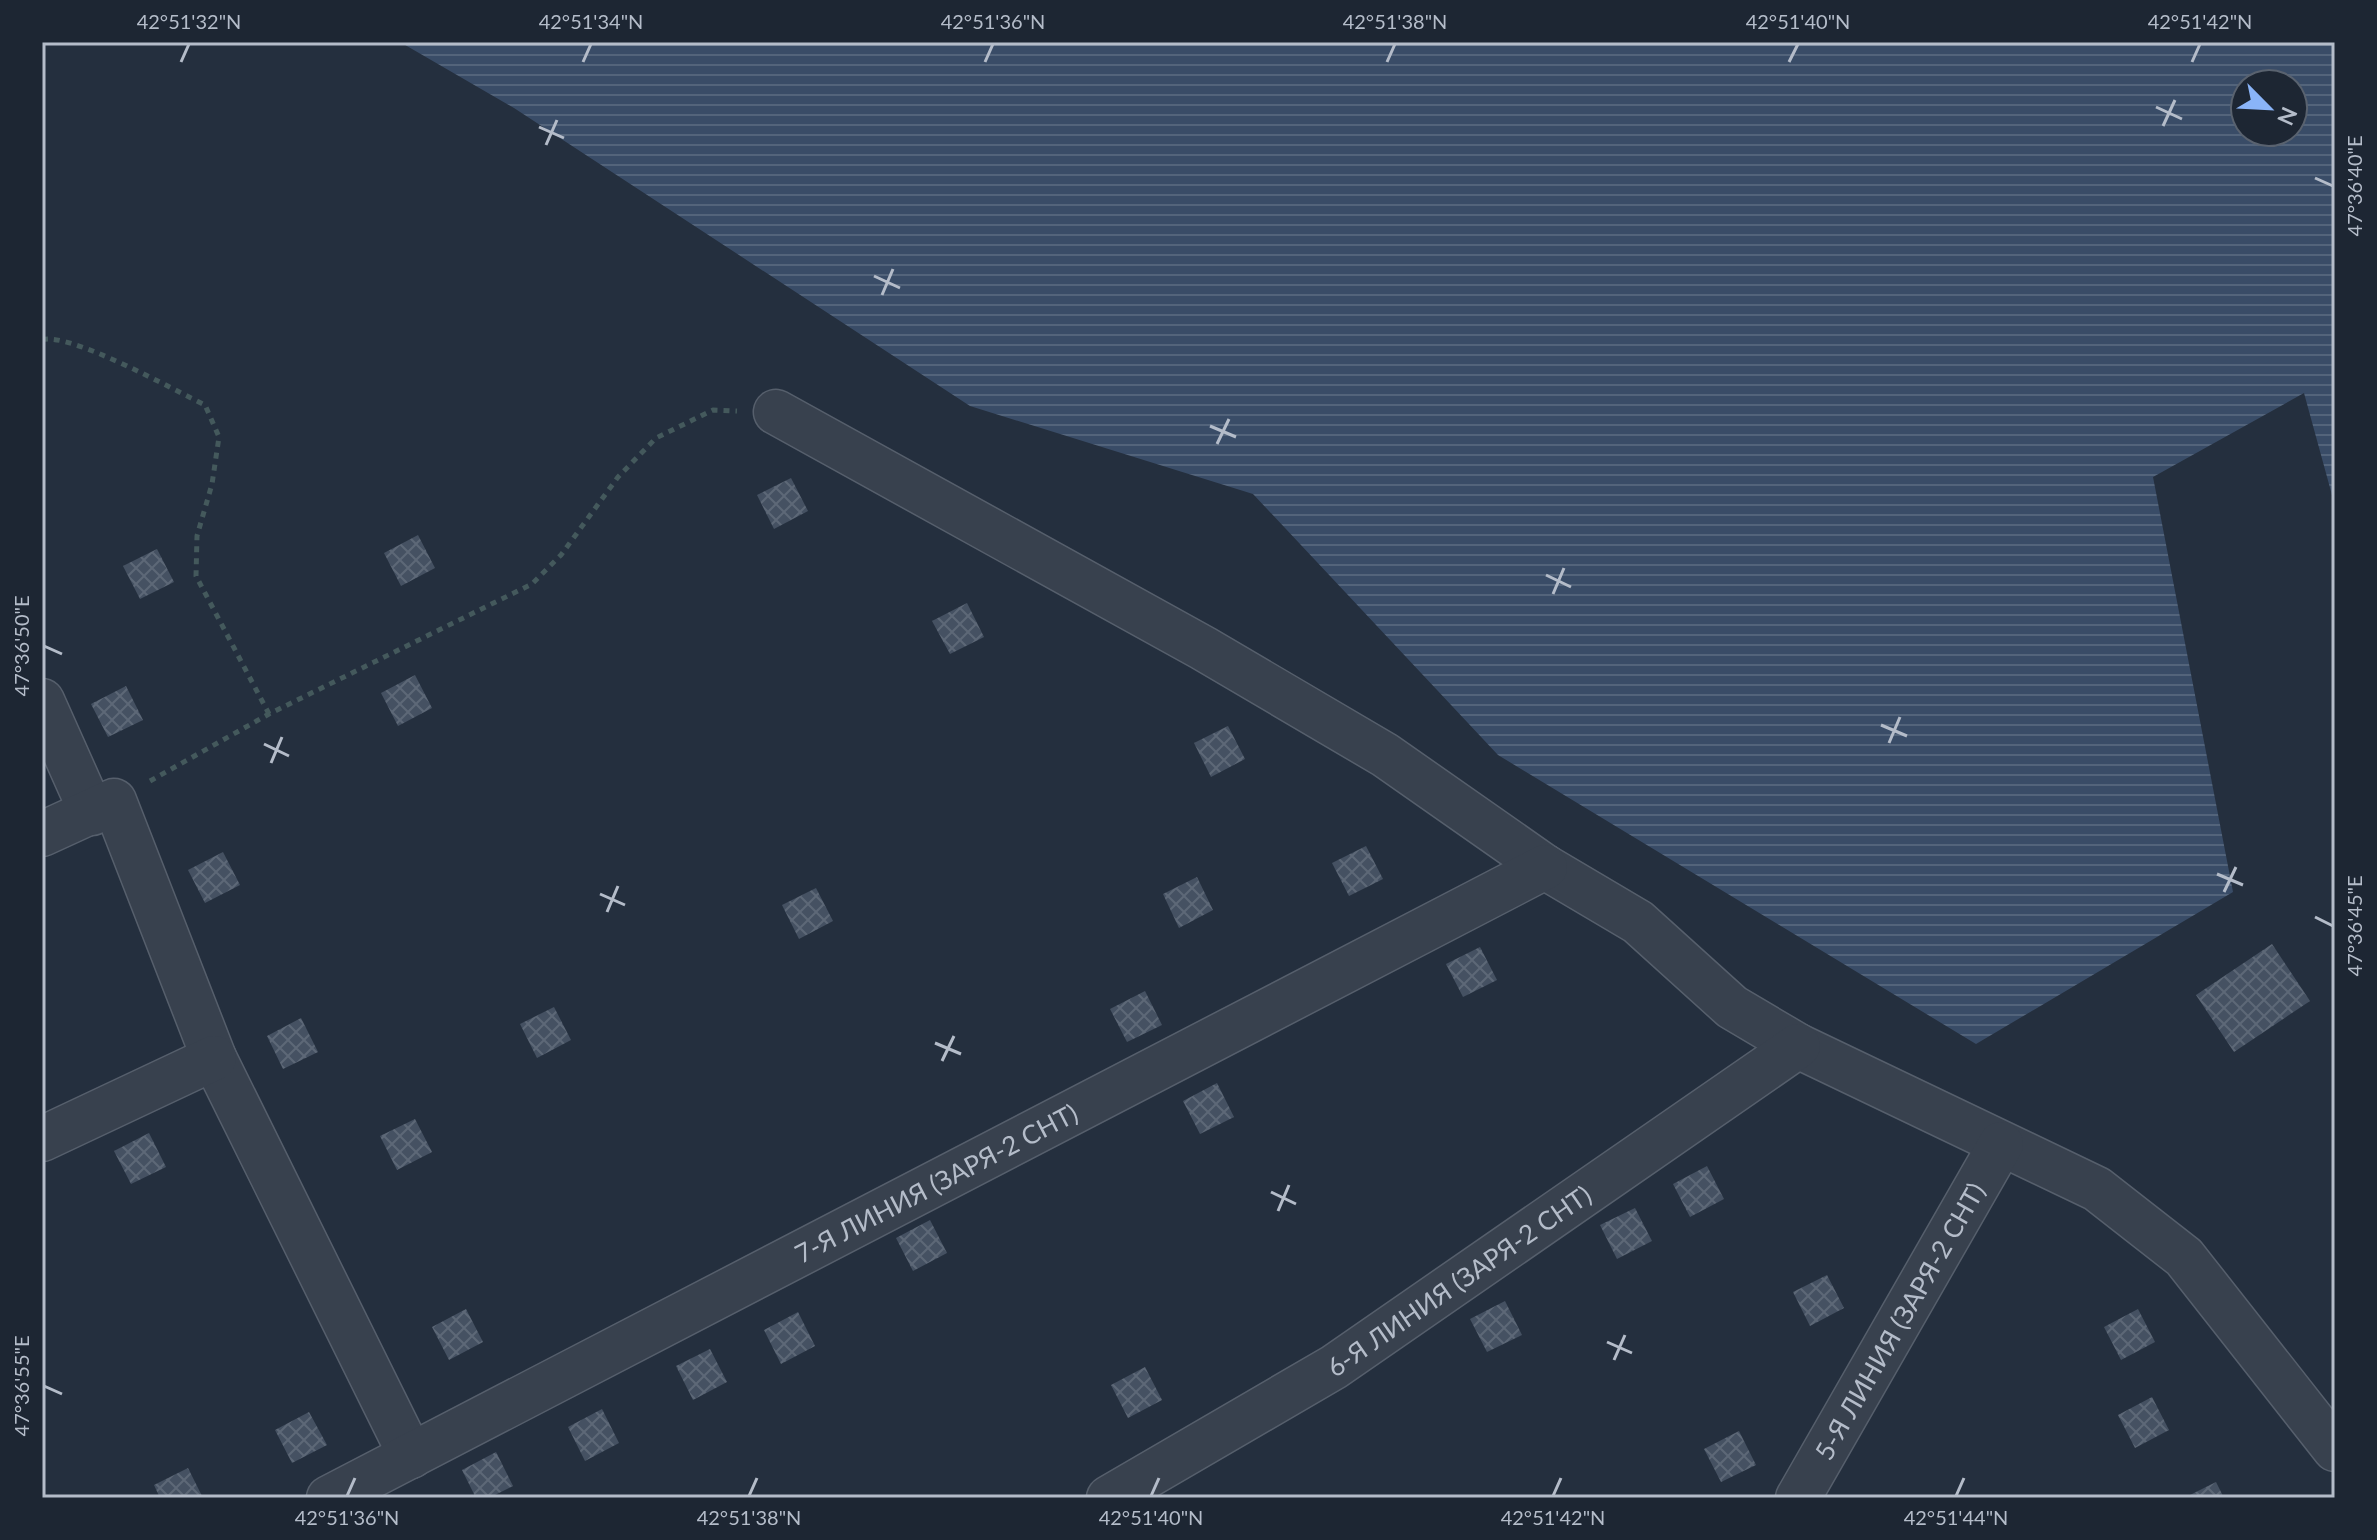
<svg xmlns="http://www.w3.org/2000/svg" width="2377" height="1540" viewBox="0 0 2377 1540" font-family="Lato,sans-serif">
<defs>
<pattern id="water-rules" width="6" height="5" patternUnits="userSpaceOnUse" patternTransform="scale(2)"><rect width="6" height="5" fill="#394c67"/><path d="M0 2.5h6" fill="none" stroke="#53647b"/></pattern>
<pattern id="building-cross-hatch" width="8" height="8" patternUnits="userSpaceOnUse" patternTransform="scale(2)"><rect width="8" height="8" fill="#455162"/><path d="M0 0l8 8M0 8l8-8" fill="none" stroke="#5d6877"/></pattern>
</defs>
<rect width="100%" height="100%" fill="#242f3e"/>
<path fill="url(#water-rules)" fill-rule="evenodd" d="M400,42H2335V506L2304,393L2153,477L2233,892L1976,1044L1498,755L1253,494L970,406L514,108ZM2245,84H2293V132H2245Z"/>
<g fill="url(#building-cross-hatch)">
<path d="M791,478L808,511L774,529L757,495Z"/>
<path d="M418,535L435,568L401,586L384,553Z"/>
<path d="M157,549L174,582L140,599L123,566Z"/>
<path d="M967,603L984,637L950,654L932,621Z"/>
<path d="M415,675L432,708L398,726L381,693Z"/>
<path d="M126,686L143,720L108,737L91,704Z"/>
<path d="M1228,726L1245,759L1211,777L1194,743Z"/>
<path d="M1366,846L1383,879L1349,896L1332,863Z"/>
<path d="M223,852L240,885L205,903L188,870Z"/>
<path d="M1197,877L1213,910L1179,928L1163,894Z"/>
<path d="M816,888L833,921L799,939L782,905Z"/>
<path d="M2272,944L2310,1001L2234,1052L2196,995Z"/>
<path d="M1480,947L1497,980L1463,997L1446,964Z"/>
<path d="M1145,991L1162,1025L1127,1042L1110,1009Z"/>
<path d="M554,1007L571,1040L537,1058L520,1024Z"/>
<path d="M301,1018L318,1052L283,1069L267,1036Z"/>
<path d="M1217,1083L1234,1117L1200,1134L1183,1101Z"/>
<path d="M415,1119L432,1152L397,1170L380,1136Z"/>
<path d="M149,1133L166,1167L131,1184L114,1151Z"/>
<path d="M1707,1166L1724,1199L1690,1217L1673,1184Z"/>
<path d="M1635,1208L1652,1241L1617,1259L1600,1225Z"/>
<path d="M930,1220L947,1253L913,1271L896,1238Z"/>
<path d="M1827,1275L1844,1308L1810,1326L1793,1292Z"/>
<path d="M1505,1301L1522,1335L1487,1352L1470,1319Z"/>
<path d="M466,1309L483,1342L449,1360L432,1327Z"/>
<path d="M2138,1309L2155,1342L2121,1360L2104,1327Z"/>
<path d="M798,1312L815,1346L781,1364L764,1330Z"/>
<path d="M710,1349L727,1382L693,1400L676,1366Z"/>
<path d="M1145,1367L1162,1400L1128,1418L1111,1385Z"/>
<path d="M2152,1397L2169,1430L2135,1448L2118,1415Z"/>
<path d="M602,1409L619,1443L585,1461L568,1427Z"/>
<path d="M309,1412L327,1445L292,1463L275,1430Z"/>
<path d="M1739,1431L1756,1465L1721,1482L1704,1449Z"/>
<path d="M496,1452L513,1486L489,1498H476L462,1470Z"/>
<path d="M188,1468L203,1498H160L154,1485Z"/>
<path d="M2216,1482L2224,1498H2184Z"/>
</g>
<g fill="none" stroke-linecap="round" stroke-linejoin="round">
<defs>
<g id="minor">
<path d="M776,412L1203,648L1385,755L1545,867L1638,922L1732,1007L1798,1046L2097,1189L2184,1257L2335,1449"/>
<path d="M42,701L92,813"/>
<path d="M42,834L114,801L214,1058L411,1456"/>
<path d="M42,1139L214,1058"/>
<path id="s1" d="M329,1498L1545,867"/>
<path id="s2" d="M1109,1498L1334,1367L1798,1046"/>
<path id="s3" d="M1798,1498L2001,1144"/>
</g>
</defs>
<use href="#minor" stroke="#565f6c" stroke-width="47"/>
<g stroke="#44595c" stroke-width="5" stroke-dasharray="6 6" stroke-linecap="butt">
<path d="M42,340C68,331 176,391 205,405L219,437L212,484L197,536L196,576L269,714"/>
<path d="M150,781L269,714L532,584L561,555L618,477L656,438L713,410L737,411"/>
</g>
<use href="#minor" stroke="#38414e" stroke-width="44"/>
</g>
<path fill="none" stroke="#b4bcc9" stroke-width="3" d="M181,62L189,44M583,62L591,44M985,62L993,44M1387,62L1395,44M1789,62L1798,44M2192,62L2200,44M2156,107L2182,119M2163,126L2175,100M539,127L564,138M546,145L557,120M2315,178L2333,186M874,276L900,288M882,295L893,269M1210,426L1236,437M1217,444L1229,419M1546,575L1571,587M1553,594L1564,568M44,646L62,654M1881,725L1907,736M1889,743L1900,717M264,744L289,756M271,763L282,737M2217,874L2243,885M2224,892L2236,867M600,894L625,905M607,912L618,886M2315,917L2333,926M935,1043L961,1054M942,1061L954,1036M1271,1192L1296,1204M1278,1211L1289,1185M1607,1342L1632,1353M1614,1360L1625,1335M44,1386L62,1394M347,1496L355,1478M749,1496L757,1478M1151,1496L1159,1478M1553,1496L1561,1478M1956,1496L1964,1478"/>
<g text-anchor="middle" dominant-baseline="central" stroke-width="8" stroke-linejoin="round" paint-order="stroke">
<g font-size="26" fill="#b4bcc9" stroke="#1d2633">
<text stroke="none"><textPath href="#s1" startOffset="684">7-Я ЛИНИЯ (ЗАРЯ-2 СНТ)</textPath></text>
<text stroke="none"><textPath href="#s2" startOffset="412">6-Я ЛИНИЯ (ЗАРЯ-2 СНТ)</textPath></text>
<text stroke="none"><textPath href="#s3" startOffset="204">5-Я ЛИНИЯ (ЗАРЯ-2 СНТ)</textPath></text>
</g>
</g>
<rect width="2377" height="1540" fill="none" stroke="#1d2633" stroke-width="88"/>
<g transform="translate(2269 108) rotate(114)"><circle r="38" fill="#1d2633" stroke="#59626f" stroke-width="2"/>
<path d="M0-6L14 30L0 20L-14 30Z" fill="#8ab4f8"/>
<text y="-12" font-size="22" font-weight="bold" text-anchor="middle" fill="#b4bcc9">N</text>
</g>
<rect x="44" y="44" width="2289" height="1452" fill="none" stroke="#b4bcc9" stroke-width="3"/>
<g font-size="20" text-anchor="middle" fill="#b4bcc9">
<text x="189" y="29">42°51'32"N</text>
<text x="591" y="29">42°51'34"N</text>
<text x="993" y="29">42°51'36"N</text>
<text x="1395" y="29">42°51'38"N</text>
<text x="1798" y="29">42°51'40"N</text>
<text x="2200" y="29">42°51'42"N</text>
<text transform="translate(2355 186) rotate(-90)" y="7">47°36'40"E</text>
<text transform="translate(22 646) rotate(-90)" y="7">47°36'50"E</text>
<text transform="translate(2355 926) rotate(-90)" y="7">47°36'45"E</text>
<text transform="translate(22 1386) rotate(-90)" y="7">47°36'55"E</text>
<text x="347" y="1525">42°51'36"N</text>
<text x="749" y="1525">42°51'38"N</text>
<text x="1151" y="1525">42°51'40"N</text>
<text x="1553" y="1525">42°51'42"N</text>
<text x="1956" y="1525">42°51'44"N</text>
</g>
</svg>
